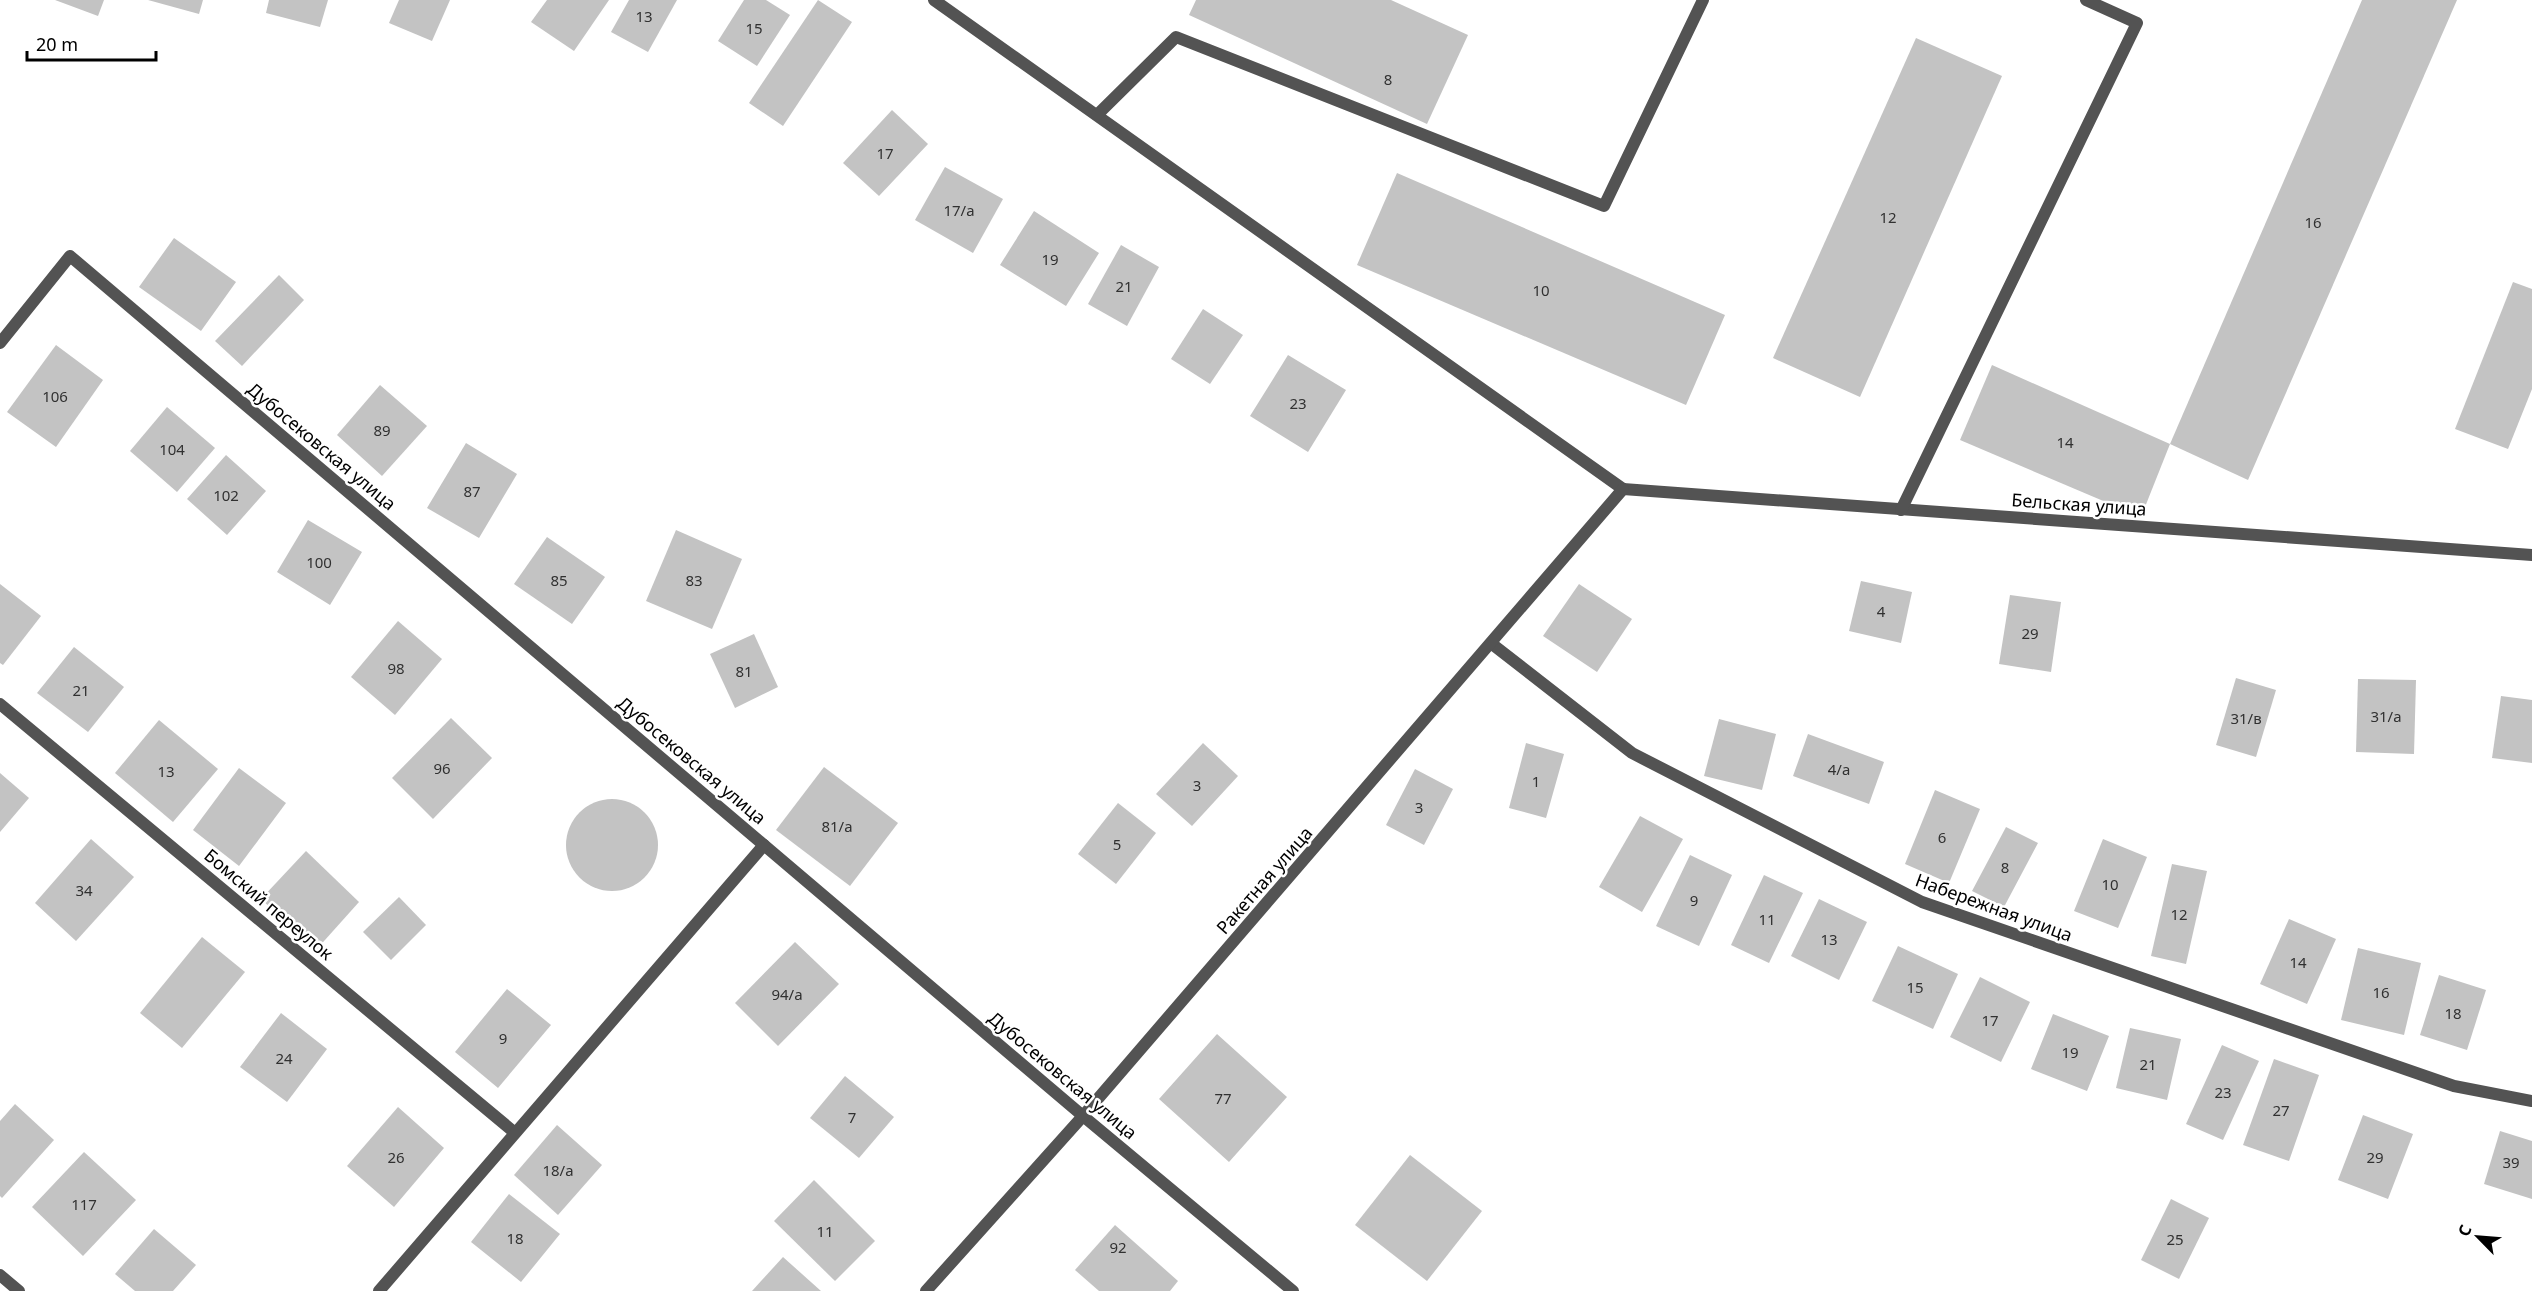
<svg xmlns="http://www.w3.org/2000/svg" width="2532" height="1291" viewBox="0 0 2532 1291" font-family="'Noto Sans',sans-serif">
<rect width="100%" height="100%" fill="#fff"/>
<g fill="#c3c3c3">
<path d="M55,0H104L98,16Z"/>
<path d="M148,0H203L199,14Z"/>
<path d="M269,0H328L320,27L266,13Z"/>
<path d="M399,0H450L432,41L389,23Z"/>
<path d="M547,0H609L574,51L531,22Z"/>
<path d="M629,0H677L648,52L611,32Z"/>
<path d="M744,0H766L790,15L757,66L718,41Z"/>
<path d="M818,0L852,22L783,126L749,103Z"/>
<path d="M1196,0H1391L1468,35L1427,124L1189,15Z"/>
<path d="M2362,0H2457L2248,480L2170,444Z"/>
<path d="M1916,38L2002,76L1860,397L1773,358Z"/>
<path d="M892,110L928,144L879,196L843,163Z"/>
<path d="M945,167L1003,199L973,253L915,220Z"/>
<path d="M1397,173L1725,315L1686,405L1357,265Z"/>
<path d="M1034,211L1099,253L1066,306L1000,265Z"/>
<path d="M174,238L236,282L201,331L139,287Z"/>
<path d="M1121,245L1159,267L1127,326L1088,304Z"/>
<path d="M279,275L304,300L242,366L215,341Z"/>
<path d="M2513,282L2532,289V389L2508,449L2455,429Z"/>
<path d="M1203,309L1243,335L1210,384L1171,359Z"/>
<path d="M56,345L103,380L56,447L7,412Z"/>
<path d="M1288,355L1346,390L1308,452L1250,416Z"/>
<path d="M1992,365L2170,444L2141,517L1960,440Z"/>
<path d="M380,385L427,426L382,476L337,435Z"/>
<path d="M167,407L215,448L177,492L130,451Z"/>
<path d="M466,443L517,474L479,538L427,508Z"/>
<path d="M226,455L266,491L227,535L187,499Z"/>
<path d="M308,520L362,552L330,605L277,572Z"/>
<path d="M676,530L742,559L712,629L646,601Z"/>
<path d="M547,537L605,577L572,624L514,584Z"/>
<path d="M1861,581L1912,592L1901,643L1849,631Z"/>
<path d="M0,584L41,616L3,665L0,663Z"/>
<path d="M1579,584L1632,619L1597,672L1543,636Z"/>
<path d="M2010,595L2061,602L2051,672L1999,664Z"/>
<path d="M398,621L442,659L395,715L351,677Z"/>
<path d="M754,634L778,687L735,708L710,654Z"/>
<path d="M74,647L124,687L88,732L37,693Z"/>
<path d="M2236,678L2276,690L2256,757L2216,745Z"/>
<path d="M2358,679L2416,680L2414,754L2356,752Z"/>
<path d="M2501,696L2532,700V763L2492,758Z"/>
<path d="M451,718L492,758L433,819L392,778Z"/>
<path d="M1719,719L1776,734L1762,790L1704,776Z"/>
<path d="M159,720L218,769L173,822L115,773Z"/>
<path d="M1808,734L1884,762L1869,804L1793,776Z"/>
<path d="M1203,743L1238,776L1192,826L1156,794Z"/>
<path d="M1526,743L1564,754L1546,818L1509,808Z"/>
<path d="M824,767L898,823L850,886L776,830Z"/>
<path d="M239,768L286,803L239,866L193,830Z"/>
<path d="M1415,769L1453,789L1424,845L1386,825Z"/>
<path d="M0,773L29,798L0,832Z"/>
<path d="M1935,790L1980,809L1949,883L1905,864Z"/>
<circle cx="612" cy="845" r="46"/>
<path d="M1118,803L1156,833L1116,884L1078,854Z"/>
<path d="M1640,816L1683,839L1642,912L1599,887Z"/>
<path d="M2006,827L2038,843L2004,907L1972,891Z"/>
<path d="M91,839L134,877L76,941L35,903Z"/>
<path d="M2103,839L2147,857L2118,928L2074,911Z"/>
<path d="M306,851L359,902L316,950L261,899Z"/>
<path d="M1690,855L1732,875L1699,946L1656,926Z"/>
<path d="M2172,864L2207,871L2186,964L2151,956Z"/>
<path d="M1764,875L1803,893L1769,963L1731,945Z"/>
<path d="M399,897L426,925L391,960L363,932Z"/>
<path d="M1819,899L1867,922L1839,980L1791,956Z"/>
<path d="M2289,919L2336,939L2307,1004L2260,984Z"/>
<path d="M202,937L245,972L182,1048L140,1013Z"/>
<path d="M795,942L839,984L778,1046L735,1003Z"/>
<path d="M1898,946L1958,974L1933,1029L1872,1001Z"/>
<path d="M2358,948L2421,963L2404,1035L2341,1020Z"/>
<path d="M2439,975L2486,990L2467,1050L2420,1035Z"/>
<path d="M1980,977L2030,1002L2001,1062L1950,1037Z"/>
<path d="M507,989L551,1025L498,1088L455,1052Z"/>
<path d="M281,1013L327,1049L287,1102L240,1067Z"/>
<path d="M2053,1014L2109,1036L2087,1091L2031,1069Z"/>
<path d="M2130,1028L2181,1039L2167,1100L2116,1088Z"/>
<path d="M1217,1034L1287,1097L1229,1162L1159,1099Z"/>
<path d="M2222,1045L2259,1061L2223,1140L2186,1124Z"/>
<path d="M2274,1059L2319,1075L2289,1161L2243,1145Z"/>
<path d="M845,1076L894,1117L859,1158L810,1118Z"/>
<path d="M15,1104L54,1140L2,1198L0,1196V1121Z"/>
<path d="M398,1107L444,1148L394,1207L347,1166Z"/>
<path d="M2363,1115L2413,1134L2388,1199L2338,1180Z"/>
<path d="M557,1125L602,1165L558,1215L514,1175Z"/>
<path d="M2500,1131L2532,1141V1199L2484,1184Z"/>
<path d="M84,1152L136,1200L83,1256L32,1207Z"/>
<path d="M1410,1155L1482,1211L1427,1281L1355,1225Z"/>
<path d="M814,1180L875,1241L835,1281L774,1221Z"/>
<path d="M509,1194L560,1234L521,1282L471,1242Z"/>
<path d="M2171,1199L2209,1218L2179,1279L2141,1260Z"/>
<path d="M1115,1225L1178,1281L1170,1291H1099L1075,1270Z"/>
<path d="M154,1229L196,1265L173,1291H135L115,1274Z"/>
<path d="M783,1257L821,1291H752Z"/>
</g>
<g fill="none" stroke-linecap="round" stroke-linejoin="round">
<g stroke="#535353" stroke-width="12">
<path d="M934,0L1623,489"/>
<path d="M1097,115L1176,37L1604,206L1703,0"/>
<path d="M0,343L70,256L1083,1116L1293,1291"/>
<path d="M1623,489L2532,555"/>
<path d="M1901,510L2137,23L2086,0"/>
<path d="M1492,644L1632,753L1922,902L2454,1086L2532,1101"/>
<path d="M0,704L514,1132"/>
<path d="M0,1275L19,1291"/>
<path d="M379,1291L764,845"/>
<path d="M926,1291L1083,1116L1623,489"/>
</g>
</g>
<g text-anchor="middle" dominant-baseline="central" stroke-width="5" stroke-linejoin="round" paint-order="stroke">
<g font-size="15" fill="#313131">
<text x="644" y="16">13</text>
<text x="754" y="28">15</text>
<text x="1388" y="79">8</text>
<text x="885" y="153">17</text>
<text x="959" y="210">17/а</text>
<text x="1888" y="217">12</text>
<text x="2313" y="222">16</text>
<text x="1050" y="259">19</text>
<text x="1124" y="286">21</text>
<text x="1541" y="290">10</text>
<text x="55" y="396">106</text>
<text x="1298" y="403">23</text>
<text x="382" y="430">89</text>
<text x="2065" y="442">14</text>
<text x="172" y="449">104</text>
<text x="472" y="491">87</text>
<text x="226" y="495">102</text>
<text x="319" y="562">100</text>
<text x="559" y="580">85</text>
<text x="694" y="580">83</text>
<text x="1881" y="611">4</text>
<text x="2030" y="633">29</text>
<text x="396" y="668">98</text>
<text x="744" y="671">81</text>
<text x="81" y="690">21</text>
<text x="2386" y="716">31/а</text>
<text x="2246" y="718">31/в</text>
<text x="442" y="768">96</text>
<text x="1839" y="769">4/а</text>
<text x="166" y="771">13</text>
<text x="1536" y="781">1</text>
<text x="1197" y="785">3</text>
<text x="1419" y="807">3</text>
<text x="837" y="826">81/а</text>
<text x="1942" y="837">6</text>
<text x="1117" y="844">5</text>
<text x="2005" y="867">8</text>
<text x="2110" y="884">10</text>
<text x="84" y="890">34</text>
<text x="1694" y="900">9</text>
<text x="2179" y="914">12</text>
<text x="1767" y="919">11</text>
<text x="1829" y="939">13</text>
<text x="2298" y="962">14</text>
<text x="1915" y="987">15</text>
<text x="2381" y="992">16</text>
<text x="787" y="994">94/a</text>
<text x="2453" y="1013">18</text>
<text x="1990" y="1020">17</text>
<text x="503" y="1038">9</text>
<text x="2070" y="1052">19</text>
<text x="284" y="1058">24</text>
<text x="2148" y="1064">21</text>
<text x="2223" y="1092">23</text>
<text x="1223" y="1098">77</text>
<text x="2281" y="1110">27</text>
<text x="852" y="1117">7</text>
<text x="396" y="1157">26</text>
<text x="2375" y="1157">29</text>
<text x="2511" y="1162">39</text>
<text x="558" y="1170">18/а</text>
<text x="84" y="1204">117</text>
<text x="825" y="1231">11</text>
<text x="515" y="1238">18</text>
<text x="2175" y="1239">25</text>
<text x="1118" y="1247">92</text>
</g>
<g font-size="18" fill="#000" stroke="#fff">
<text transform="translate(322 446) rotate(40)">Дубосековская улица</text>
<text transform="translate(2079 504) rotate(4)">Бельская улица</text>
<text transform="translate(692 760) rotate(40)">Дубосековская улица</text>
<text transform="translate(1264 880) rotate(-49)">Ракетная улица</text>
<text transform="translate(269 904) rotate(40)">Бомский переулок</text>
<text transform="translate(1994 907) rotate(20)">Набережная улица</text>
<text transform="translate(1063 1075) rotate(40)">Дубосековская улица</text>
</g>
</g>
<g transform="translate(2478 1237) rotate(295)" stroke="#ffffff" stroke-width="4.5" paint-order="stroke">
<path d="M0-4.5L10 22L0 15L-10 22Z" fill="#000000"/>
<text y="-9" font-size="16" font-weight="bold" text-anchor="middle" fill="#000000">С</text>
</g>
<path d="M27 51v9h129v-9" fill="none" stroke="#000000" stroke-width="3"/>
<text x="36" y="51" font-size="18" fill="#000000" stroke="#ffffff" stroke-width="4.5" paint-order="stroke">20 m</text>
</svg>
